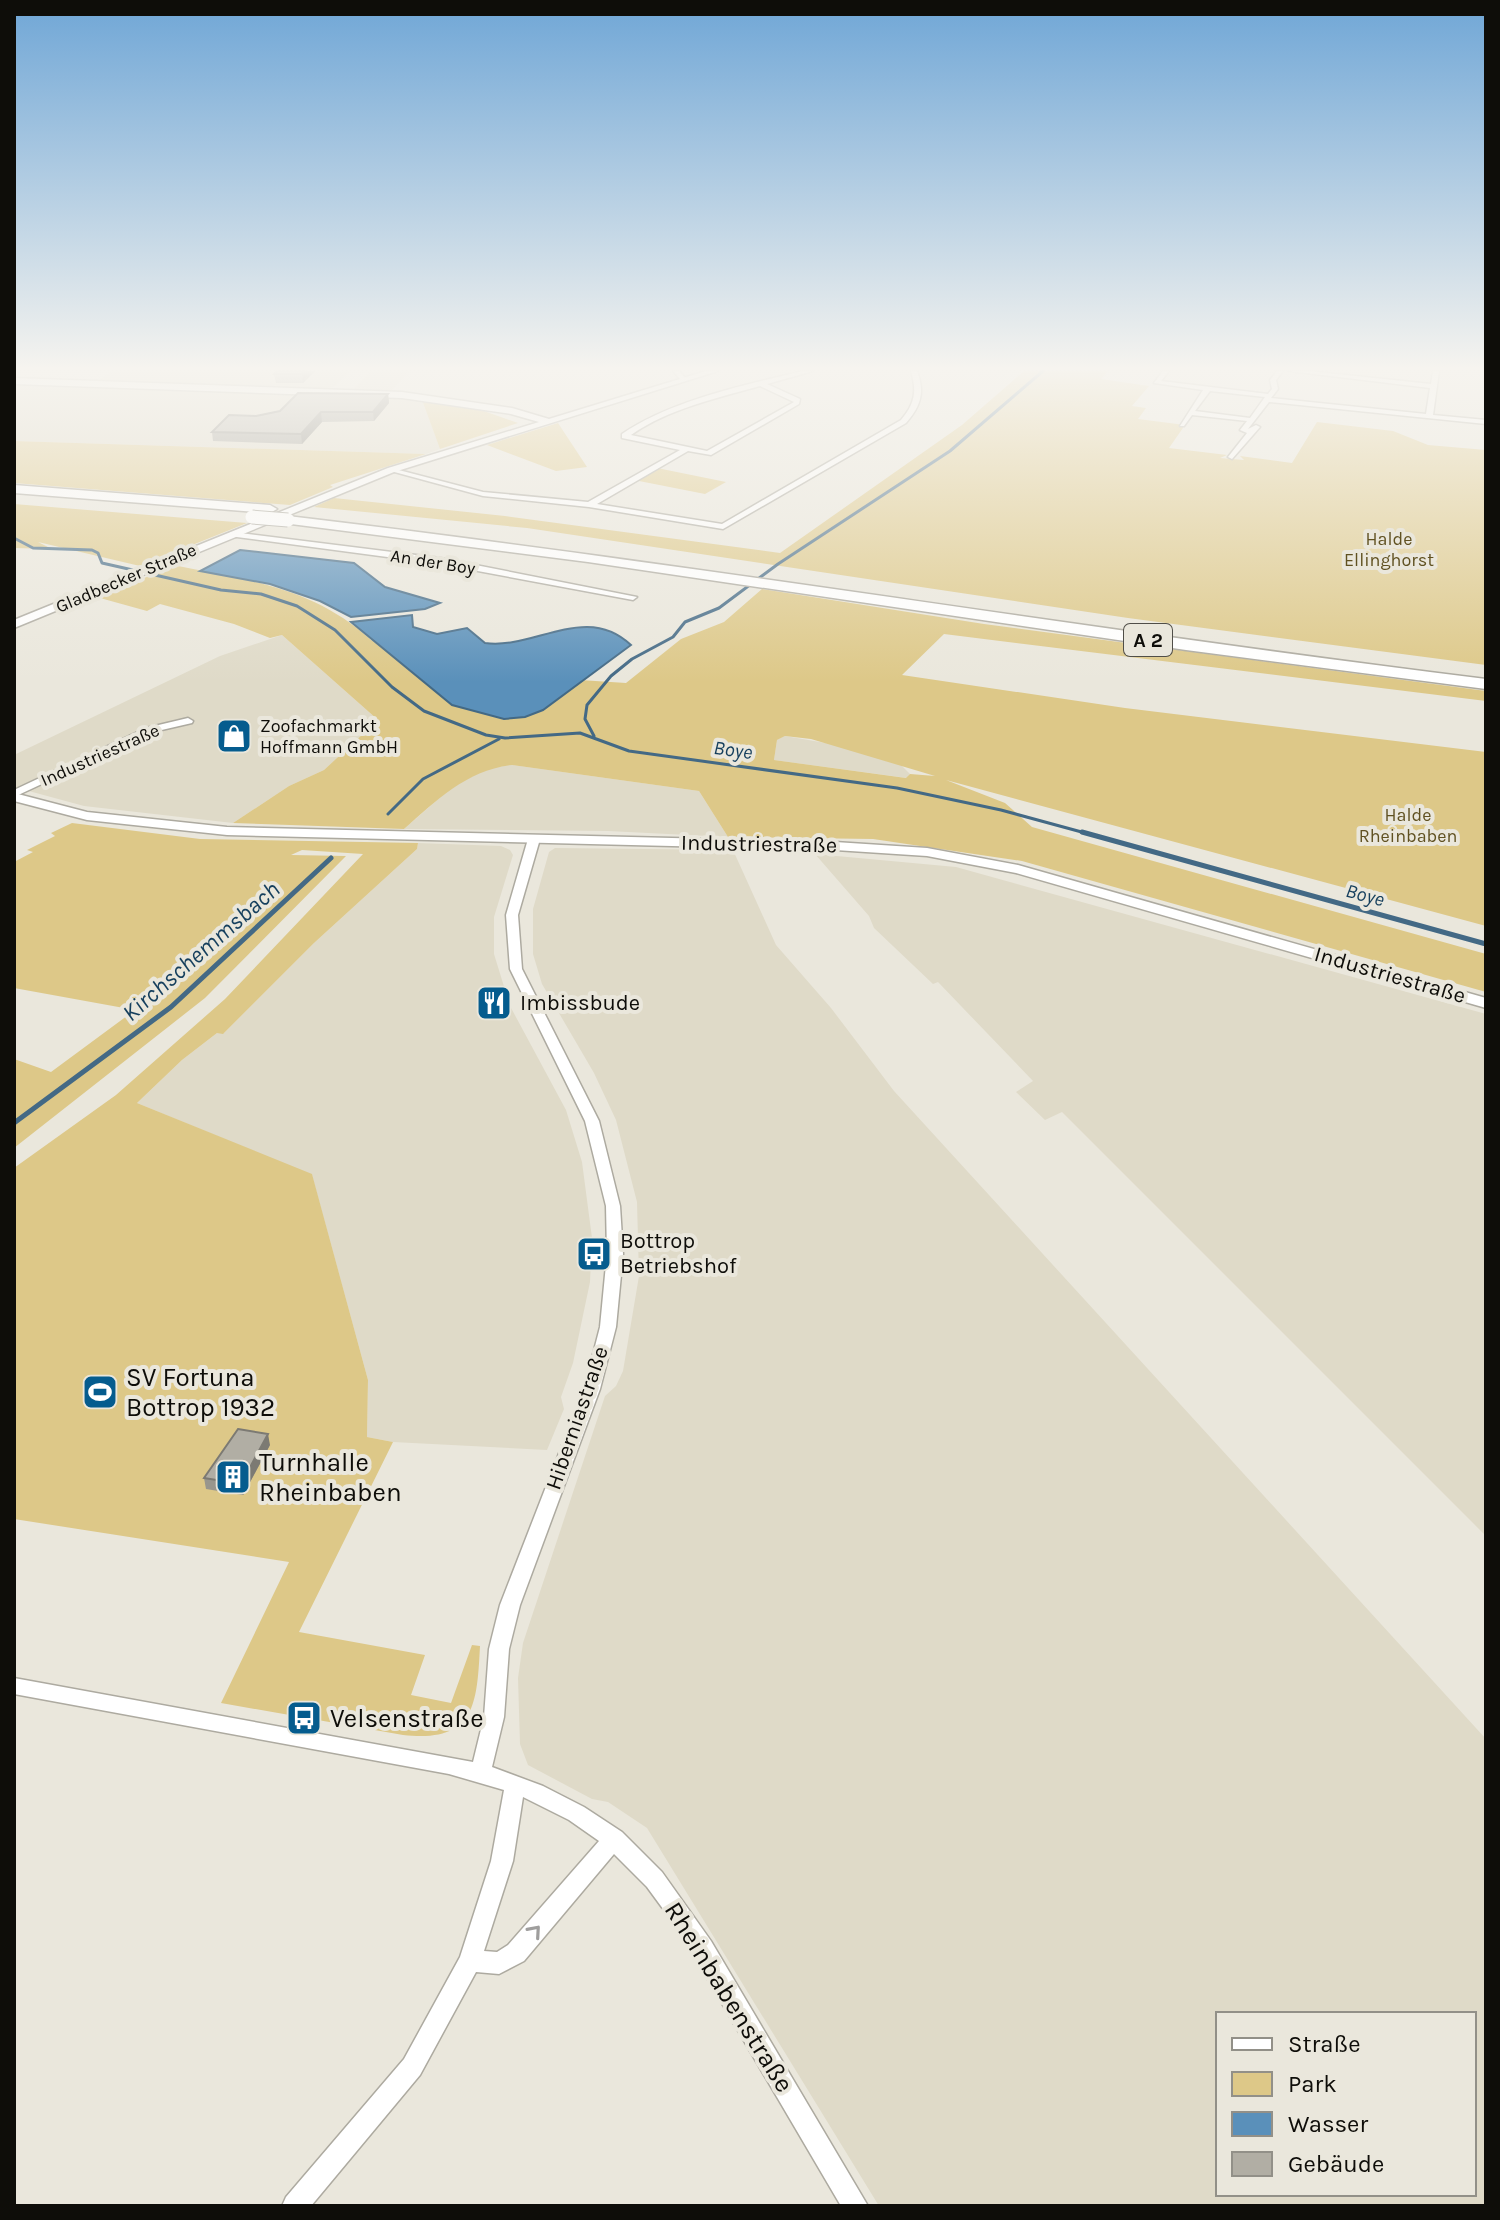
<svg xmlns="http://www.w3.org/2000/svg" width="1500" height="2220" viewBox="0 0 1500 2220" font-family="Karla,sans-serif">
<rect width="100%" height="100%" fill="#eae7dc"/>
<g fill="#dfdac8" fill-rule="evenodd">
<path d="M112,371H350L335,386L322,390L94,384Z"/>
<path d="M371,371H410L390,392L352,391Z"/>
<path d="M14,385L422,400L440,449L426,454L14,441Z"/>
<path d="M282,635L378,720L324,770L289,786L233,823L84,806L14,787V755L220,656Z"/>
<path d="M785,736L890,754L910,774L907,778L774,760L777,740Z"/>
<path d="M512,765L699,791L728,837L608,831L404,829L452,787L488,768Z"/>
<path d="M418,843L501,846L510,850L513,855L494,917V954L510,1006L566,1110L582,1162L592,1238L590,1282L573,1363L561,1397L564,1409L547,1450L393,1442L367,1437L368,1380L312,1175L137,1103L182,1060L217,1033H224L314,943L417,849Z"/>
<path d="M555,848L733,850L776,945L831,1008L894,1091L1486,1739V2206H879L647,1828L608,1802L592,1799L528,1765L520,1744L518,1678L523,1643L605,1396L616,1386L623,1371L639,1276L637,1202L616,1120L594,1073L542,984L533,954V909L549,852ZM1218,2014H1474V2194H1218Z"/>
<path d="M815,854L956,867L1486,1014V1536L1062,1112L1045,1120L1016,1092L1033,1081L938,982L933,984L874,928L869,916Z"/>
</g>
<g fill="#ddc888" fill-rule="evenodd">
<path d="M1024,371H1108L1101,379L1149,386L1132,406L1146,408L1138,419L1185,425L1169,448L1227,455L1220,458L1244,460L1240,456L1292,463L1317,422L1393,431L1428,445L1486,450V665L1128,618L527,528L314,507L334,498L505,516L780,553L962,425Z"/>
<path d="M422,400L481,410L518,423L440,449Z"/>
<path d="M558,423L587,467L556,471L487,445Z"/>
<path d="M14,441L426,454L330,485L333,487L290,505L14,483Z"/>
<path d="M657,468L726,482L705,494L634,480Z"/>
<path d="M14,504L247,523L140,566L38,542L52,549L14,548Z"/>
<path d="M173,565C247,580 313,587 371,640L543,710L580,680L626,683L681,639L724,622L762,589L984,624L1486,691V701L944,634L902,675L1125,708L1486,752V926L946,780L1005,803L1032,827L1486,954V992L1022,861L873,839L728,837L699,791L512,765C467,770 437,800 404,829L233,823L289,786L324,770L378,720L282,635L270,638L234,624L160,604L147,611L100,598ZM785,736L811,739L935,776L910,774L906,778L774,760L777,740Z"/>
<path d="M72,823L200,839L418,843L417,849L314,943L223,1034L217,1033L182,1060L137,1103L312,1174L368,1380L367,1437L393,1442L299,1632L425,1655L411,1695L451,1703L472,1645L480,1646C477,1705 475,1743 403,1735L221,1703L289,1562L14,1519V1168L116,1095L225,999L363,854L302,850L291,855L346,856L205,998L14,1148V1059L51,1072L135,1010L14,988V862L33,852L27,850L55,836L51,833Z"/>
</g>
<g fill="#5a90ba" stroke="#436985" stroke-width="2">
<path d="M240,550L354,563L385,587L440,603L425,609L351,617L320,601L270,584L200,571Z"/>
<path d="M412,615L413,627L437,634L467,628L485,643C534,650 586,602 631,645L543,710L525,717L504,719L452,705L351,622Z"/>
</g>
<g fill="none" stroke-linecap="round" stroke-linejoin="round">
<g stroke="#436985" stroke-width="3">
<path d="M14,538L33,548L92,550L98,553L102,563L221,590L261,594L297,606L335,630L392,687L424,711L486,735L505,738L580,733L629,751L897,788L1001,810L1089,834"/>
<path d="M594,736L585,719L587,705L611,676L632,659L673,637L685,622L719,608L778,564L950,451L1043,371"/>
<path d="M388,814L423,779L499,739"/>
</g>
<g stroke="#436985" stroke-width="5">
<path d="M1082,832L1486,944"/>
<path d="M14,1123L171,1007L331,858"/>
</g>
<defs>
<g id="street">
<path d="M673,371H679L686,379L681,380Z"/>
<path d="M803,371H813L767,384L800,399L799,404L711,455L688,451L597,504L722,524L901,420C915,404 917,391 911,371H917C925,392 921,406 906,423L723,529L589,507L483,496L387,470L391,468L483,492L588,502L680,450L622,438V434C672,400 745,385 803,371ZM760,386L794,402L707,451L631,435C668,409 717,398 760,386Z"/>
<path d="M1163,371H1169L1161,381L1268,394L1272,389L1270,380L1277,371H1283L1276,380L1278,389L1271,398L1426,414L1430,388L1289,371H1308L1431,384L1433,371H1439L1433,415L1486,420V424L1269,402L1248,429L1256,425L1260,427L1232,459L1228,457L1247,433L1240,430L1247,421L1192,415L1184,426H1180L1203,390L1154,383ZM1210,391L1265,397L1250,418L1195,411Z"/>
<path d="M232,532L440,558L637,597L633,600L440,564L229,536L228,534Z"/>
<path d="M188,718L193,721L192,723L153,732L14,797V790L146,728Z"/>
<path d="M534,836L540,839L518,915L522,969L599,1121L620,1206L623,1254L616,1327L600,1389L520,1605L509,1649L504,1717L492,1767L543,1786L584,1807L622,1832L662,1872L711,1941L868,2206H841L680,1932L647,1887L614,1854L524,1961L499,1974L476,1972L420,2075L311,2206H282L286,2197L404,2059L460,1957L491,1861L504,1790L449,1774L14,1694V1678L473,1762L484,1717L489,1649L500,1605L584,1389L600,1327L607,1254L606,1206L585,1121L510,969L506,915L528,839ZM523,1797L569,1820L599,1841L508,1945L497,1952L484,1951L513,1861Z"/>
</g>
<g id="secondary">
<path d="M706,371H718L394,472L14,628V620L388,468L539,422L511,414L402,398L14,384V378L402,392L512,408L549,419Z"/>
<path d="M14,793L87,812L227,827L835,842L927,848L1018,865L1486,998V1008L1016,873L927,856L835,850L227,835L87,820L14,801Z"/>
</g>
<g id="highway">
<path d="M14,485L270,505L277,509L270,513L14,493Z"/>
<path d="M288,516C688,563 1086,630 1486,679V689L1186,650L588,562L283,523V517Z"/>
</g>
</defs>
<use href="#street" stroke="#adaaa0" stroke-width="3"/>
<use href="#secondary" stroke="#adaaa0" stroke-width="3"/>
<use href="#highway" stroke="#adaaa0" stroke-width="3"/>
<use href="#street" fill="#fff" fill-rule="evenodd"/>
<use href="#secondary" fill="#fff" fill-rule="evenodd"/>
<use href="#highway" fill="#fff" fill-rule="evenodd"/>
<defs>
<path id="highway-bridge" d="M252,517L288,520"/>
</defs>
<use href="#highway-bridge" stroke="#adaaa0" stroke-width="15" stroke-linecap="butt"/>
<use href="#highway-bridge" stroke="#fff" stroke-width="13"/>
</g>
<g fill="#98968d">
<path d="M277,371H315L303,383H276L274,374Z"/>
<path d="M388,394L389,403L374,421L322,422L302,444L213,441L212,432L256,416Z"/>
<path d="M270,1445L243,1495L206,1489L204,1478Z"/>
</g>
<g fill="#7c7a73">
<path d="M305,371H315L303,383L302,374Z"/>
<path d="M388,394L389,403L374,421L373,412Z"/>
<path d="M321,412L322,422L302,444L301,434Z"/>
<path d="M268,1434L270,1445L243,1495L241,1484Z"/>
</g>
<g fill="#b1aea4" stroke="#7c7a73" stroke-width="2">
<path d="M277,371H305L302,374H274Z"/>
<path d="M298,393L388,394L373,412H321L301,434L212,432L229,415L256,416L280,411Z"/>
<path d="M238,1429L268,1434L241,1484L204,1478Z"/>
</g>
<defs><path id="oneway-chevron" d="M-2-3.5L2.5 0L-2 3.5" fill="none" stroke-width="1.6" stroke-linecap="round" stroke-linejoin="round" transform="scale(2)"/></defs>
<use stroke="#9f9e9d" href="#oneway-chevron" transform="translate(535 1931) rotate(-49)"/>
<linearGradient id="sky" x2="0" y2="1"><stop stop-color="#6fa6d6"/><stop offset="0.54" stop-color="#f6f4ef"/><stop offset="1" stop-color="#f6f4ef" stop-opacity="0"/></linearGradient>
<rect width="1500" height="682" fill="url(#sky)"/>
<defs>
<symbol id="shop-square" viewBox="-11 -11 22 22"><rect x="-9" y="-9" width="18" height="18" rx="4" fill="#055c8e" stroke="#eae7dc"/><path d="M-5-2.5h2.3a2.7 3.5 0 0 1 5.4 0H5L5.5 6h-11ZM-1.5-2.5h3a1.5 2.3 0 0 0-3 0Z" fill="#fff"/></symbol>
<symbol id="restaurant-square" viewBox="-11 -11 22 22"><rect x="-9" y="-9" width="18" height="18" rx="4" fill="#055c8e" stroke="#eae7dc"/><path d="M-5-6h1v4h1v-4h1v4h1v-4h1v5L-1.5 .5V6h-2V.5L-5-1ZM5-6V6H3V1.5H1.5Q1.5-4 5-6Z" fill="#fff"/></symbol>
<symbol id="bus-square" viewBox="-11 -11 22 22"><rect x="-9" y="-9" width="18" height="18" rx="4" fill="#055c8e" stroke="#eae7dc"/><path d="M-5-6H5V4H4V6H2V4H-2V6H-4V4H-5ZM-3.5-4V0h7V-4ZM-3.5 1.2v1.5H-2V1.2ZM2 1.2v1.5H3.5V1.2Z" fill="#fff"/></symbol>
<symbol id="stadium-square" viewBox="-11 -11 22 22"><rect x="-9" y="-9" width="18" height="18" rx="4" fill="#055c8e" stroke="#eae7dc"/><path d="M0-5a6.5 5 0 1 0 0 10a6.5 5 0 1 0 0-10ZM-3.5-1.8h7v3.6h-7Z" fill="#fff"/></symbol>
<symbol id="building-square" viewBox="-11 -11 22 22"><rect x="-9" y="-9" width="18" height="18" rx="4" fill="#055c8e" stroke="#eae7dc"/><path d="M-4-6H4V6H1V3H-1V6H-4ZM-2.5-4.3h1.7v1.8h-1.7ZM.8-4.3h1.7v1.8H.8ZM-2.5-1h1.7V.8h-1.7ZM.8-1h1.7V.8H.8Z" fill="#fff"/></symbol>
</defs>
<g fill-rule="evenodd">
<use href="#shop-square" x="214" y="716" width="40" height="40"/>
<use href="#restaurant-square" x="474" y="983" width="40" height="40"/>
<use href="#bus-square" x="574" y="1234" width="40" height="40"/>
<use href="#stadium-square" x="80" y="1372" width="40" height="40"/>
<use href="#building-square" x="213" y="1457" width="40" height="40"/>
<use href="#bus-square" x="284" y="1698" width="40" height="40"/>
</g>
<g text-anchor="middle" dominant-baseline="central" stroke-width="8" stroke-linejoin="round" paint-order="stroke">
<g font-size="18" fill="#605121" stroke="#eae7dc">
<text x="1389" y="539">Halde<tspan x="1389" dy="21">Ellinghorst</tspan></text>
<text x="1408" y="815">Halde<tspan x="1408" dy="21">Rheinbaben</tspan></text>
</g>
<g font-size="18" fill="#0e0d09" stroke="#eae7dc">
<text transform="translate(433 562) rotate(9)">An der Boy</text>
<text transform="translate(126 578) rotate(-23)">Gladbecker Straße</text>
<text transform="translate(100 755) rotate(-24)">Industriestraße</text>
</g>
<g font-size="18" fill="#0e0d09" stroke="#eae7dc" text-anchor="start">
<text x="260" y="726">Zoofachmarkt<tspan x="260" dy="21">Hoffmann GmbH</tspan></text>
</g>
<rect fill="#eae7dc" stroke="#504e48" stroke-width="2" x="1124" y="624" width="48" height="32" rx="6"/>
<g font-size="20" font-weight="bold" fill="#0e0d09">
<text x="1148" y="640">A 2</text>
</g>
<g font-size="20" font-style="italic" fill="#153f5d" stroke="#eae7dc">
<text transform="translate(733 750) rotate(8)">Boye</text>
<text transform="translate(1365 895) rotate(15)">Boye</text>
</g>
<g font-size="22" fill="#0e0d09" stroke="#eae7dc">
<text transform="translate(759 844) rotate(1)">Industriestraße</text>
<text transform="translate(1390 975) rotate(16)">Industriestraße</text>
<text transform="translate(577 1418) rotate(-71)">Hiberniastraße</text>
</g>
<g font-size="22" fill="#0e0d09" stroke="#eae7dc" text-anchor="start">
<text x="520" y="1003">Imbissbude</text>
<text x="620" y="1241">Bottrop<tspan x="620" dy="25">Betriebshof</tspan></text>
</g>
<g font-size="24" font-style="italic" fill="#153f5d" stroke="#eae7dc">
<text transform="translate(201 951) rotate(-41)">Kirchschemmsbach</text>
</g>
<g font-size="26" fill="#0e0d09" stroke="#eae7dc" text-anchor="start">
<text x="126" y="1377">SV Fortuna<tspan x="126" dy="30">Bottrop 1932</tspan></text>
<text x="259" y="1462">Turnhalle<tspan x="259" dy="30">Rheinbaben</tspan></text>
<text x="330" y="1718">Velsenstraße</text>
</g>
<g font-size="26" fill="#0e0d09" stroke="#eae7dc">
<text transform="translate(729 1997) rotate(58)">Rheinbabenstraße</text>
</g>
</g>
<rect width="1500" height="2220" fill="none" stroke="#0e0d09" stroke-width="32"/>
<rect x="1216" y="2012" width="260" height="184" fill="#eae7dc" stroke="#929088" stroke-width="2"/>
<rect x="1232" y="2038" width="40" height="12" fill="#ffffff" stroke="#929088" stroke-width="2"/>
<text x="1288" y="2052" font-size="24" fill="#0e0d09">Straße</text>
<rect x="1232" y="2072" width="40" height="24" fill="#ddc888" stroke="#929088" stroke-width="2"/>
<text x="1288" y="2092" font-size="24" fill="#0e0d09">Park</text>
<rect x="1232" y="2112" width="40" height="24" fill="#5a90ba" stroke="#929088" stroke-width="2"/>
<text x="1288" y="2132" font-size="24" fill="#0e0d09">Wasser</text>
<rect x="1232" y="2152" width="40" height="24" fill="#b1aea4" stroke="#929088" stroke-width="2"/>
<text x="1288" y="2172" font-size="24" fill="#0e0d09">Gebäude</text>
</svg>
